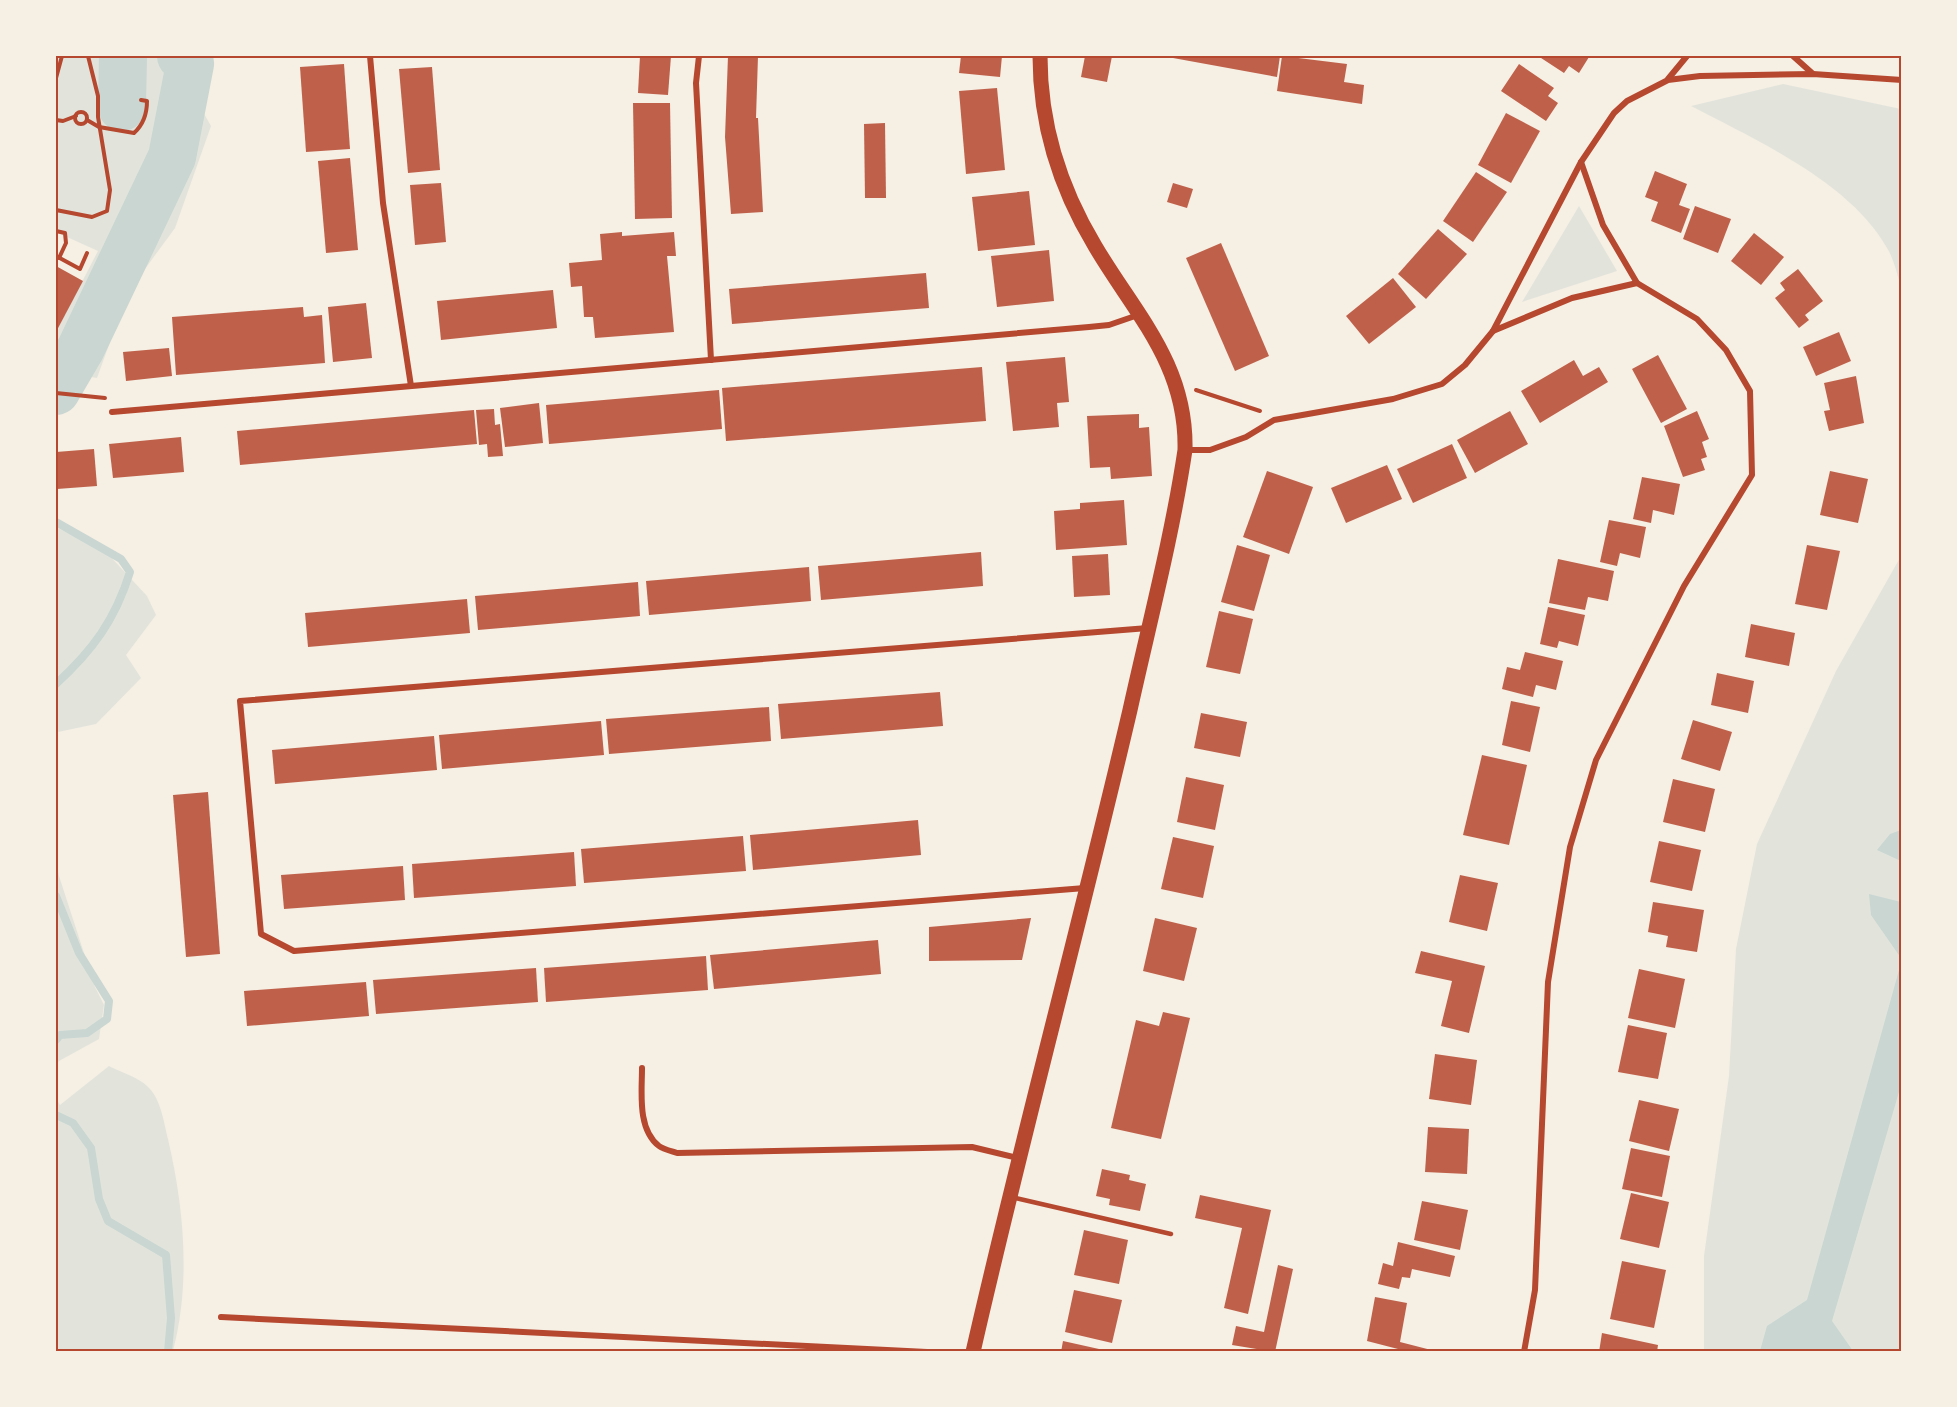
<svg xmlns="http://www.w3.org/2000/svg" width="1957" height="1407" viewBox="0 0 1957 1407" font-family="Quicksand,sans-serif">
<rect width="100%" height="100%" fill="#f6efe4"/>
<g fill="#e2e4dc">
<path d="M56,56H179L191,91L211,126L175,228L128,292L97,378L56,371V332L98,251L56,232Z"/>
<path d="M1783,84L1901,109V287C1897,274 1894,259 1887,248C1850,182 1756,140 1691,106Z"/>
<path d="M1579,206L1617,271L1522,302Z"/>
<path d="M56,527L107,553L147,596L156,615L126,655L141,678L96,724L58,732L56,786Z"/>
<path d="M1901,556V1351L1704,1352V1256L1729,1076L1736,949L1757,844L1836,671Z"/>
<path d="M56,858L59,876L95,987L104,1005L99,1039L59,1061L56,1066Z"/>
<path d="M109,1066C120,1072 141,1078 149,1088C161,1100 164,1123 168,1139C184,1208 191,1282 173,1351H56V1098L60,1105Z"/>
</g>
<g fill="#c9d6d2">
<path d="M1901,830V861L1877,850L1890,834Z"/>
<path d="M1869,894L1901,902V958L1871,915Z"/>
<path d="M1901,963V1085L1832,1321L1853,1351H1760L1767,1326L1807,1300Z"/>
</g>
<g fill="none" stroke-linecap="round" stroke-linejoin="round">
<g stroke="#c9d6d2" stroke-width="8">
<path d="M56,522L121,559L130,572C115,620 93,650 56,684"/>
<path d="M56,896L79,953L109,1001L107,1019L87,1033L60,1035L56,1040"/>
<path d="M56,1115L73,1123L91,1148L99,1199L108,1221L166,1255L171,1318L168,1352"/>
</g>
<g stroke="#c9d6d2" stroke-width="48">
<path d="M122,107L123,56"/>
<path d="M56,391L81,348L172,157L190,64L181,56"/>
</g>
</g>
<g fill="#bf614a">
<path d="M640,56H671L668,95L638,93Z"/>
<path d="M728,56H758L756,118H758L763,212L731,214L725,137Z"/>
<path d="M961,56H1002L1000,77L959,73Z"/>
<path d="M1085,56H1112L1107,82L1081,77Z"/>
<path d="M1174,56H1280L1277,77L1173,58Z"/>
<path d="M1282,56L1347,64L1344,82L1364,85L1362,104L1277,91Z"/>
<path d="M1538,56H1587L1589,57L1579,73L1569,66L1564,73Z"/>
<path d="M344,64L350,149L306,152L300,67Z"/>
<path d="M1519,64L1554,88L1548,96L1558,103L1546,121L1501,91Z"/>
<path d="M432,67L440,170L408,173L399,69Z"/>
<path d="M997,88L1005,170L966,174L959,91Z"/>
<path d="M633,103H670L672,218L635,219Z"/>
<path d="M1506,113L1540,131L1511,183L1478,165Z"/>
<path d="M885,123L886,198H865L864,124Z"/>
<path d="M350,158L358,250L326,253L318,161Z"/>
<path d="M1655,171L1687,184L1679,205L1690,209L1681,233L1651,221L1658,202L1645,197Z"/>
<path d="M1476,172L1507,192L1473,242L1443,221Z"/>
<path d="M441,183L446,242L415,245L410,185Z"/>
<path d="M1173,183L1193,189L1187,208L1167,202Z"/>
<path d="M1029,191L1035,245L978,251L972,197Z"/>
<path d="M1695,206L1731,219L1718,253L1683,239Z"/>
<path d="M1438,229L1467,254L1426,299L1398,274Z"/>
<path d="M622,232V236L674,232L676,256H667L674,332L595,338L593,317H584L582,286L571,287L569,263L602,260L600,234Z"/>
<path d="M1754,233L1784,257L1761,285L1731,261Z"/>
<path d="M1221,243L1269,356L1235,371L1186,258Z"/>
<path d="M1049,250L1054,301L997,307L991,256Z"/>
<path d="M56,266L83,281L56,332Z"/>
<path d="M1798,269L1823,301L1805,315L1809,320L1799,328L1775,298L1785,290L1780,283Z"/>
<path d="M926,273L929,308L732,324L729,289Z"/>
<path d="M1393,278L1416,307L1369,344L1346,316Z"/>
<path d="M553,290L557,328L441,340L437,301Z"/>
<path d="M366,303L372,358L333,362L328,307Z"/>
<path d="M303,307L304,317L322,315L325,363L176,375L172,317Z"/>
<path d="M1839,332L1851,361L1816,376L1803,347Z"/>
<path d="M169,348L172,376L126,381L123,352Z"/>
<path d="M1658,355L1687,409L1661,423L1632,369Z"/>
<path d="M1065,357L1069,402L1057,403L1059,427L1013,431L1006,362Z"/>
<path d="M1574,360L1583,376L1599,367L1608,382L1540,423L1521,391Z"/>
<path d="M982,367L986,421L726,441L722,388Z"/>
<path d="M1856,376L1864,423L1829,431L1824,411L1830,410L1824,383Z"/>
<path d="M719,390L722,429L549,444L546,405Z"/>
<path d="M539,403L543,443L505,447L500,408Z"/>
<path d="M494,409L495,425L500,424L503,456L488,457L487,444L479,445L476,410Z"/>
<path d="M474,410L477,444L240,465L237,431Z"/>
<path d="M1510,411L1528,444L1475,473L1457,440Z"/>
<path d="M1697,411L1709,439L1702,442L1707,457L1701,459L1705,470L1683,477L1664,426Z"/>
<path d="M1139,414V428L1149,427L1152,476L1111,479L1110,467L1090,468L1087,416Z"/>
<path d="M181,437L184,472L113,478L109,444Z"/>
<path d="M1452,444L1467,478L1413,503L1397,469Z"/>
<path d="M94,449L97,486L57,489L56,452Z"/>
<path d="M1387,465L1402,499L1346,523L1331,488Z"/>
<path d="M1267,471L1313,487L1289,554L1243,537Z"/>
<path d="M1830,471L1868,479L1858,523L1820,515Z"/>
<path d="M1642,477L1680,484L1674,515L1653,510L1651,523L1633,519Z"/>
<path d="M1124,500L1127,545L1056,550L1054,511L1080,509V503Z"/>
<path d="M1609,520L1646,527L1640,558L1620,553L1617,566L1600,562Z"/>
<path d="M1237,545L1270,555L1254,611L1221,602Z"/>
<path d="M1807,545L1840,551L1827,610L1795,604Z"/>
<path d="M981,552L983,586L821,600L818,566Z"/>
<path d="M1108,554L1110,595L1074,597L1072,556Z"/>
<path d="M1558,559L1614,571L1608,601L1588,597L1585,610L1549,603Z"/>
<path d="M809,567L811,601L649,615L646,581Z"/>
<path d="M638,582L640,616L478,630L475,596Z"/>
<path d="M467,599L470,633L308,647L305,613Z"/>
<path d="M1548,607L1585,615L1578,646L1559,641L1557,648L1540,644Z"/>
<path d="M1219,611L1253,619L1240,674L1206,667Z"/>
<path d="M1751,624L1795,633L1789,666L1745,657Z"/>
<path d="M1525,652L1563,661L1556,690L1536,685L1533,697L1502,689L1507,667L1520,670Z"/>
<path d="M1717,673L1754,681L1748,713L1711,705Z"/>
<path d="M940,692L943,726L781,739L778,704Z"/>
<path d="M1511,701L1540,707L1530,752L1502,745Z"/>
<path d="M769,707L771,741L609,754L606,719Z"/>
<path d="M1201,713L1247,722L1240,757L1194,748Z"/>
<path d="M1693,720L1732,732L1720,771L1681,759Z"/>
<path d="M601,721L604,755L442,769L439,735Z"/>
<path d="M434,736L437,770L275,784L272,750Z"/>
<path d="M1482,755L1527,765L1509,845L1463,835Z"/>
<path d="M1186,777L1224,785L1215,830L1177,822Z"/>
<path d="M1673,779L1715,789L1705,832L1663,822Z"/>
<path d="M208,792L220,954L186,957L173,795Z"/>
<path d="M918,820L921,855L753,870L750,835Z"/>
<path d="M743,836L746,871L584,883L581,849Z"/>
<path d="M1173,837L1214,846L1203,898L1161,889Z"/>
<path d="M1659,841L1701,850L1692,891L1650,882Z"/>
<path d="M574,852L576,886L414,898L412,864Z"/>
<path d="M403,866L405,900L284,909L281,875Z"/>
<path d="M1460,875L1498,883L1487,931L1449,922Z"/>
<path d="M1653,902L1704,910L1697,952L1666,947L1668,936L1648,932Z"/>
<path d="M1031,918L1022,960L929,961V927Z"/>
<path d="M1155,918L1197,928L1184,981L1143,971Z"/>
<path d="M878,940L881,974L714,989L710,955Z"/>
<path d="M1421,951L1485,966L1469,1033L1441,1026L1452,981L1415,973Z"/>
<path d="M706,956L708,990L546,1002L544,968Z"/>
<path d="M536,968L538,1002L376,1014L373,980Z"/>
<path d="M1639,969L1685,979L1675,1028L1628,1018Z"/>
<path d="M366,982L369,1016L247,1026L244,991Z"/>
<path d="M1163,1012L1190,1018L1161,1139L1111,1128L1136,1020L1159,1026Z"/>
<path d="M1628,1025L1667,1033L1658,1079L1618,1072Z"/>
<path d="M1435,1054L1477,1060L1471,1105L1429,1099Z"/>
<path d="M1639,1100L1679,1109L1669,1151L1629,1141Z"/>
<path d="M1428,1127L1469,1129L1467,1174L1425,1172Z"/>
<path d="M1631,1148L1670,1156L1662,1197L1622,1189Z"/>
<path d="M1102,1169L1130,1175L1129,1180L1146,1184L1140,1211L1109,1205L1110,1199L1096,1196Z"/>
<path d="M1631,1193L1669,1202L1659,1248L1620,1239Z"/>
<path d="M1200,1195L1271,1210L1248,1314L1224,1308L1242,1228L1195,1218Z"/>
<path d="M1422,1201L1468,1210L1460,1250L1414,1240Z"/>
<path d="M1084,1230L1128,1240L1119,1284L1074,1275Z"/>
<path d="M1398,1242L1455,1256L1450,1277L1412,1269L1410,1278L1402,1277L1399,1289L1378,1284L1383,1263L1393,1266Z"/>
<path d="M1622,1261L1666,1270L1654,1328L1610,1319Z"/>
<path d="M1278,1265L1293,1269L1275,1352L1232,1345L1236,1326L1264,1332Z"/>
<path d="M1074,1290L1122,1300L1112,1343L1065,1332Z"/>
<path d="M1375,1297L1407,1303L1400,1342L1439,1352H1397L1398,1349L1367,1341Z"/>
<path d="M1602,1333L1658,1345L1657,1352H1599Z"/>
<path d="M1063,1341L1108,1351V1352H1061Z"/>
</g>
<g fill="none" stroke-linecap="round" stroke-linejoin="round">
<g stroke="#b5482f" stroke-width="4">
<path d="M56,78L62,56"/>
<circle cx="81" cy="118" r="6"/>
<path d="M56,120L63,121L76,116"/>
<path d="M87,120L99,127L134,133C144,124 147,114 147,101L141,100"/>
<path d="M56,210L92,217L107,211L110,190L98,117V96L88,56"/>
<path d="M56,231L65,233L66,243L59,258"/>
<path d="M56,256L80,269L87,253"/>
<path d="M1196,390L1260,411"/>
<path d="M56,393L105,398"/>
</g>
<path stroke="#b5482f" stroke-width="4.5" d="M1011,1197L1171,1234"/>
<g stroke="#b5482f" stroke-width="6">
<path d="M370,56L383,203L411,386"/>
<path d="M699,56L696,83L711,360"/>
<path d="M1793,56L1812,73"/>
<path d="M1668,79L1687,56"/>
<path d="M1581,162L1603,225L1637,283"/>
<path d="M1493,331L1572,298L1637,283L1697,319L1726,350L1750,391L1752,475L1684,586L1596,760L1570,847L1548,982L1535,1290L1524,1352"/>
<path d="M112,412L1089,327L1109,325L1138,315"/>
<path d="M1187,450H1210L1246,437L1274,420L1393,399L1442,384L1465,365L1493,331L1581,162L1614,113L1627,101L1668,80L1700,76L1813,74L1902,80"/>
<path d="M1085,888L294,951L261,934L240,701L1148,628"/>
<path d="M642,1068C642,1092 637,1129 659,1146C663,1149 671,1151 677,1153L972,1147L1018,1158"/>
<path d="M221,1317L927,1352"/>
</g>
<path stroke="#b5482f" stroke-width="15" d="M973,1352C1022,1137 1080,924 1130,710C1149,624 1172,537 1185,450C1187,364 1135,314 1095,246C1060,188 1040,123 1040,56"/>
</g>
<rect width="1957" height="1407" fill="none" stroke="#f6efe4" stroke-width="114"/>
<rect x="57" y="57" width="1843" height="1293" fill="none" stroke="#b5482f" stroke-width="2"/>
</svg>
